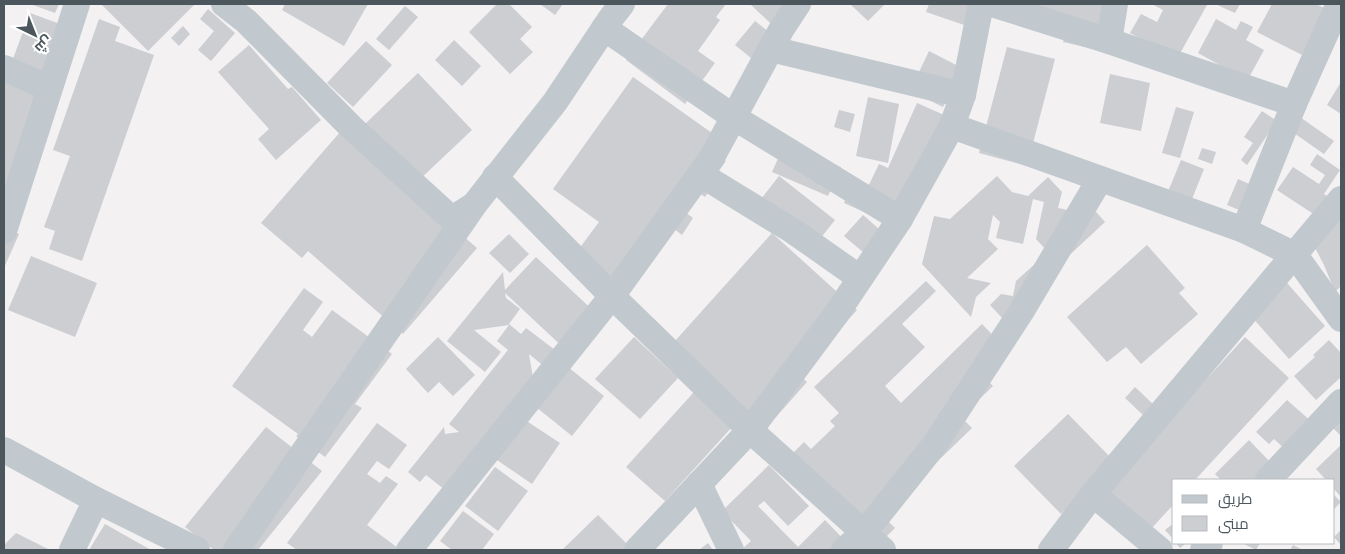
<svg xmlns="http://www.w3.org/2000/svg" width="1345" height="554" viewBox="0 0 1345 554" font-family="'Space Grotesk',Cairo,sans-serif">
<rect width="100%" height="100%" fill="#f3f1f2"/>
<g fill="#ccced2">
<path d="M30,4H59L55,13Z"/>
<path d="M101,4H192L194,5L148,51Z"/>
<path d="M285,4H368L344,46L282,10Z"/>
<path d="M497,4H509L532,27L520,39L533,52L510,74L469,32Z"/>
<path d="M540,4H563L555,15Z"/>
<path d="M668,4H726L716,17L720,20L698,51L715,63L685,104L626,60Z"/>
<path d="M750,4H807L782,34Z"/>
<path d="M850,4H885L868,21Z"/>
<path d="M929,4H981L973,28L926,12Z"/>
<path d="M1014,4H1117L1106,52L1063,42L1066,32Z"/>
<path d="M1152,4H1204L1207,5L1173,66L1145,41L1130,33L1141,14L1157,22L1163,10Z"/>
<path d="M1215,4H1240L1235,13Z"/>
<path d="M1272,4H1316L1330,11L1306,57L1257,32Z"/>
<path d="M405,6L418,17L389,50L376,39Z"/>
<path d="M208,9L235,33L211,61L198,50L214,31L200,19Z"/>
<path d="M30,13L60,24L41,76L11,64Z"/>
<path d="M99,19L120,27L115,41L154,55L82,261L49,249L55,231L44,227L70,156L53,150Z"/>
<path d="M1216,19L1236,30L1241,21L1253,27L1246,40L1264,50L1246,83L1234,73L1198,53Z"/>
<path d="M755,21L782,42L762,67L735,45Z"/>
<path d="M183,26L190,34L179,46L171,38Z"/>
<path d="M454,40L481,66L462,86L435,60Z"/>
<path d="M366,41L392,65L353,107L327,83Z"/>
<path d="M249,45L288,89L292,87L321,120L276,160L258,139L269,129L218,72Z"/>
<path d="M1007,47L1055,59L1027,166L979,153Z"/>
<path d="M929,51L962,68L943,107L910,91Z"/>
<path d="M418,73L472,130L417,182L363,126Z"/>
<path d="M1110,74L1150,83L1141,131L1100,123Z"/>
<path d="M4,76L44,91L4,189Z"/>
<path d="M633,77L726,143L718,155L726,161L711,182L714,184L705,197L696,191L682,210L693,218L682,235L665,222L622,299L570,261L599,222L553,189Z"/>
<path d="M1341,82V114L1327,105Z"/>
<path d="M868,97L899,104L888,163L856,156Z"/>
<path d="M917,103L960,122L897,227L844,203L852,184L866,191L879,164L888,168Z"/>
<path d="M1176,107L1194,112L1180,158L1162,153Z"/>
<path d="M839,110L855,114L850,132L834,127Z"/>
<path d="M1262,111L1277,121L1247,165L1241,160L1253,143L1244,137Z"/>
<path d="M1300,117L1334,141L1324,154L1291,131Z"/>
<path d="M341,131L477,248L403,334L308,251L302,258L261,223Z"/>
<path d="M785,143L841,167L828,196L772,172Z"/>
<path d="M1202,148L1216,152L1212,164L1198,159Z"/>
<path d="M1317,154L1340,170L1324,194L1334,200L1321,219L1277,190L1293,167L1319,184L1325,175L1310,165Z"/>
<path d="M1181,160L1204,169L1188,209L1165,199Z"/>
<path d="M779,176L835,220L812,249L741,193L746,187L761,199Z"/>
<path d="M997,176L1012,192L1028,196L1048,177L1062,192L1058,208L1068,210L1082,196L1105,222L1002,318L990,305L1001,294L1013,296L1016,281L1048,252L1036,239L1044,202L1033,199L1023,244L996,238L1000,222L993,215L988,239L998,249L967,278L991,283L976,297L971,317L922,264L934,216L950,219Z"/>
<path d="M1238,179L1254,186L1244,212L1227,205Z"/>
<path d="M1341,208V286L1335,292L1324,265L1311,240Z"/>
<path d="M863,215L895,243L877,264L844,236Z"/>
<path d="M4,227L19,234L4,268Z"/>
<path d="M772,233L857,310L819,352L792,368L807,382L760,435L666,351Z"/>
<path d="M509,234L529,254L510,273L489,253Z"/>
<path d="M1147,245L1185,288L1179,293L1198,314L1141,364L1126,347L1107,362L1067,317Z"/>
<path d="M31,256L97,283L75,337L8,310Z"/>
<path d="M536,257L600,317L568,352L505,293L506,298L520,309L509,324L521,334L526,328L563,356L551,372L529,354L534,384L458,500L426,475L420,482L408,472L444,427L445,434L459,432L449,424L508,350L497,341L509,325L474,330L501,352L485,372L447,341L503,272L505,290Z"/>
<path d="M926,281L936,291L902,324L925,347L885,386L901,403L982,324L1010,353L972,365L993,386L961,417L972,428L882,515L895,528L877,546L789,457L804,442L811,449L835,426L830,421L839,413L814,387Z"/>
<path d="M1287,283L1325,326L1289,359L1250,315Z"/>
<path d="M304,288L323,302L303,330L312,337L332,310L392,354L355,404L362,408L325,457L296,436L298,434L232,386Z"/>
<path d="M438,337L475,375L453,396L439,382L428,393L406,369Z"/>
<path d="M634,337L678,378L640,419L595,379Z"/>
<path d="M1245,337L1289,378L1195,480H1174V504L1148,532L1104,491Z"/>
<path d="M1329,340L1341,353V377L1316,400L1294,376L1315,357L1313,355Z"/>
<path d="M563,363L604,396L572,436L531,403Z"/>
<path d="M1135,387L1153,404L1143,415L1125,398Z"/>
<path d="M694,392L733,426L665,501L626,467Z"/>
<path d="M1287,400L1313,423L1287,451L1274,439L1269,444L1256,432Z"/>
<path d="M1068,414L1114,461L1061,514L1014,466Z"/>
<path d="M522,418L560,443L532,484L494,458Z"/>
<path d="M1341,420V436L1333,428Z"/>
<path d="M377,423L407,445L389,469L377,461L367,474L380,483L386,476L398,484L367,525L398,548L396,550H297L287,543Z"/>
<path d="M266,427L322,471L258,550H214L185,527Z"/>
<path d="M1249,440L1274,466L1261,480H1221L1215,474Z"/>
<path d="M1341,445V497L1334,489V480H1326L1316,469Z"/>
<path d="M769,465L809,506L788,526L764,501L758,506L798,547L825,520L854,550H741L751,541L722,511Z"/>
<path d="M495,467L528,491L498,531L465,506Z"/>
<path d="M1334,495L1341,502L1334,509Z"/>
<path d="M463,511L494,534L482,550H452L440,541Z"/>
<path d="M598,515L633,550H562Z"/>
<path d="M1174,523V540L1165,530Z"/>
<path d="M105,524L151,550H89Z"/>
<path d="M1341,530V545L1334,537Z"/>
<path d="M16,533L50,550H4V545Z"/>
<path d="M708,543L713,550H699Z"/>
<path d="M1176,543H1186L1180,548Z"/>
<path d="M1242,543H1260L1256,550Z"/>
<path d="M1293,545L1303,550H1290Z"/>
</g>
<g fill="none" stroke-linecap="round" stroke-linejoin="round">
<g stroke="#c1c9ce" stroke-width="26">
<path d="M224,4L246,21L351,127L452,219L474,205"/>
<path d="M992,4L1109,41L1294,104L1244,230"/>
<path d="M604,28L735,118L900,219"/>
<path d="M1109,41L1115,4"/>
<path d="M771,49L963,95"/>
<path d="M4,68L49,88"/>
<path d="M1294,104L1339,4"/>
<path d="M952,126L1244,230L1295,255L1341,319"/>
<path d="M700,174L793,231L860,278"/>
<path d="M495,177L612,296L750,430L883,550"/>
<path d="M4,231L77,4"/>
<path d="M4,450L96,500L197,550"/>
<path d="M1268,480L1341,402"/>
<path d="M699,484L731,550"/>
<path d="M1093,494L1160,550"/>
<path d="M72,550L96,500"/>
<path d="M236,550L474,205L555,102L611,18L622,4"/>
<path d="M409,550L612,296L711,159L781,30L798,4"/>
<path d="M637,550L750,430L837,313L900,219L952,126L963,95L981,4"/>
<path d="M844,550L864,533L935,444L1021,312L1100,179"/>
<path d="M1051,550L1093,494L1341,199"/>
<path d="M1203,550L1210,543"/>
</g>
</g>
<rect width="1345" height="554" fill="none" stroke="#4b565d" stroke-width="10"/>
<rect x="1172" y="479" width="162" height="65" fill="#ffffff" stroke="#b7bbbe"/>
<rect x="1182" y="495" width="25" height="8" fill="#c1c9ce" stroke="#b7bbbe"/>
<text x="1218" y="504" font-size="15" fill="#4b565d">طريق</text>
<rect x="1182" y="516" width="25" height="15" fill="#ccced2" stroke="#b7bbbe"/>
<text x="1218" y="529" font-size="15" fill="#4b565d">مبنى</text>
<g transform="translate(35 35) rotate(137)" stroke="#ffffff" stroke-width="4" paint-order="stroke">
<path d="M0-4L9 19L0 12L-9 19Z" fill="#4b565d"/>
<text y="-8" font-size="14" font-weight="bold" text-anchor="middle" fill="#4b565d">ش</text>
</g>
</svg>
